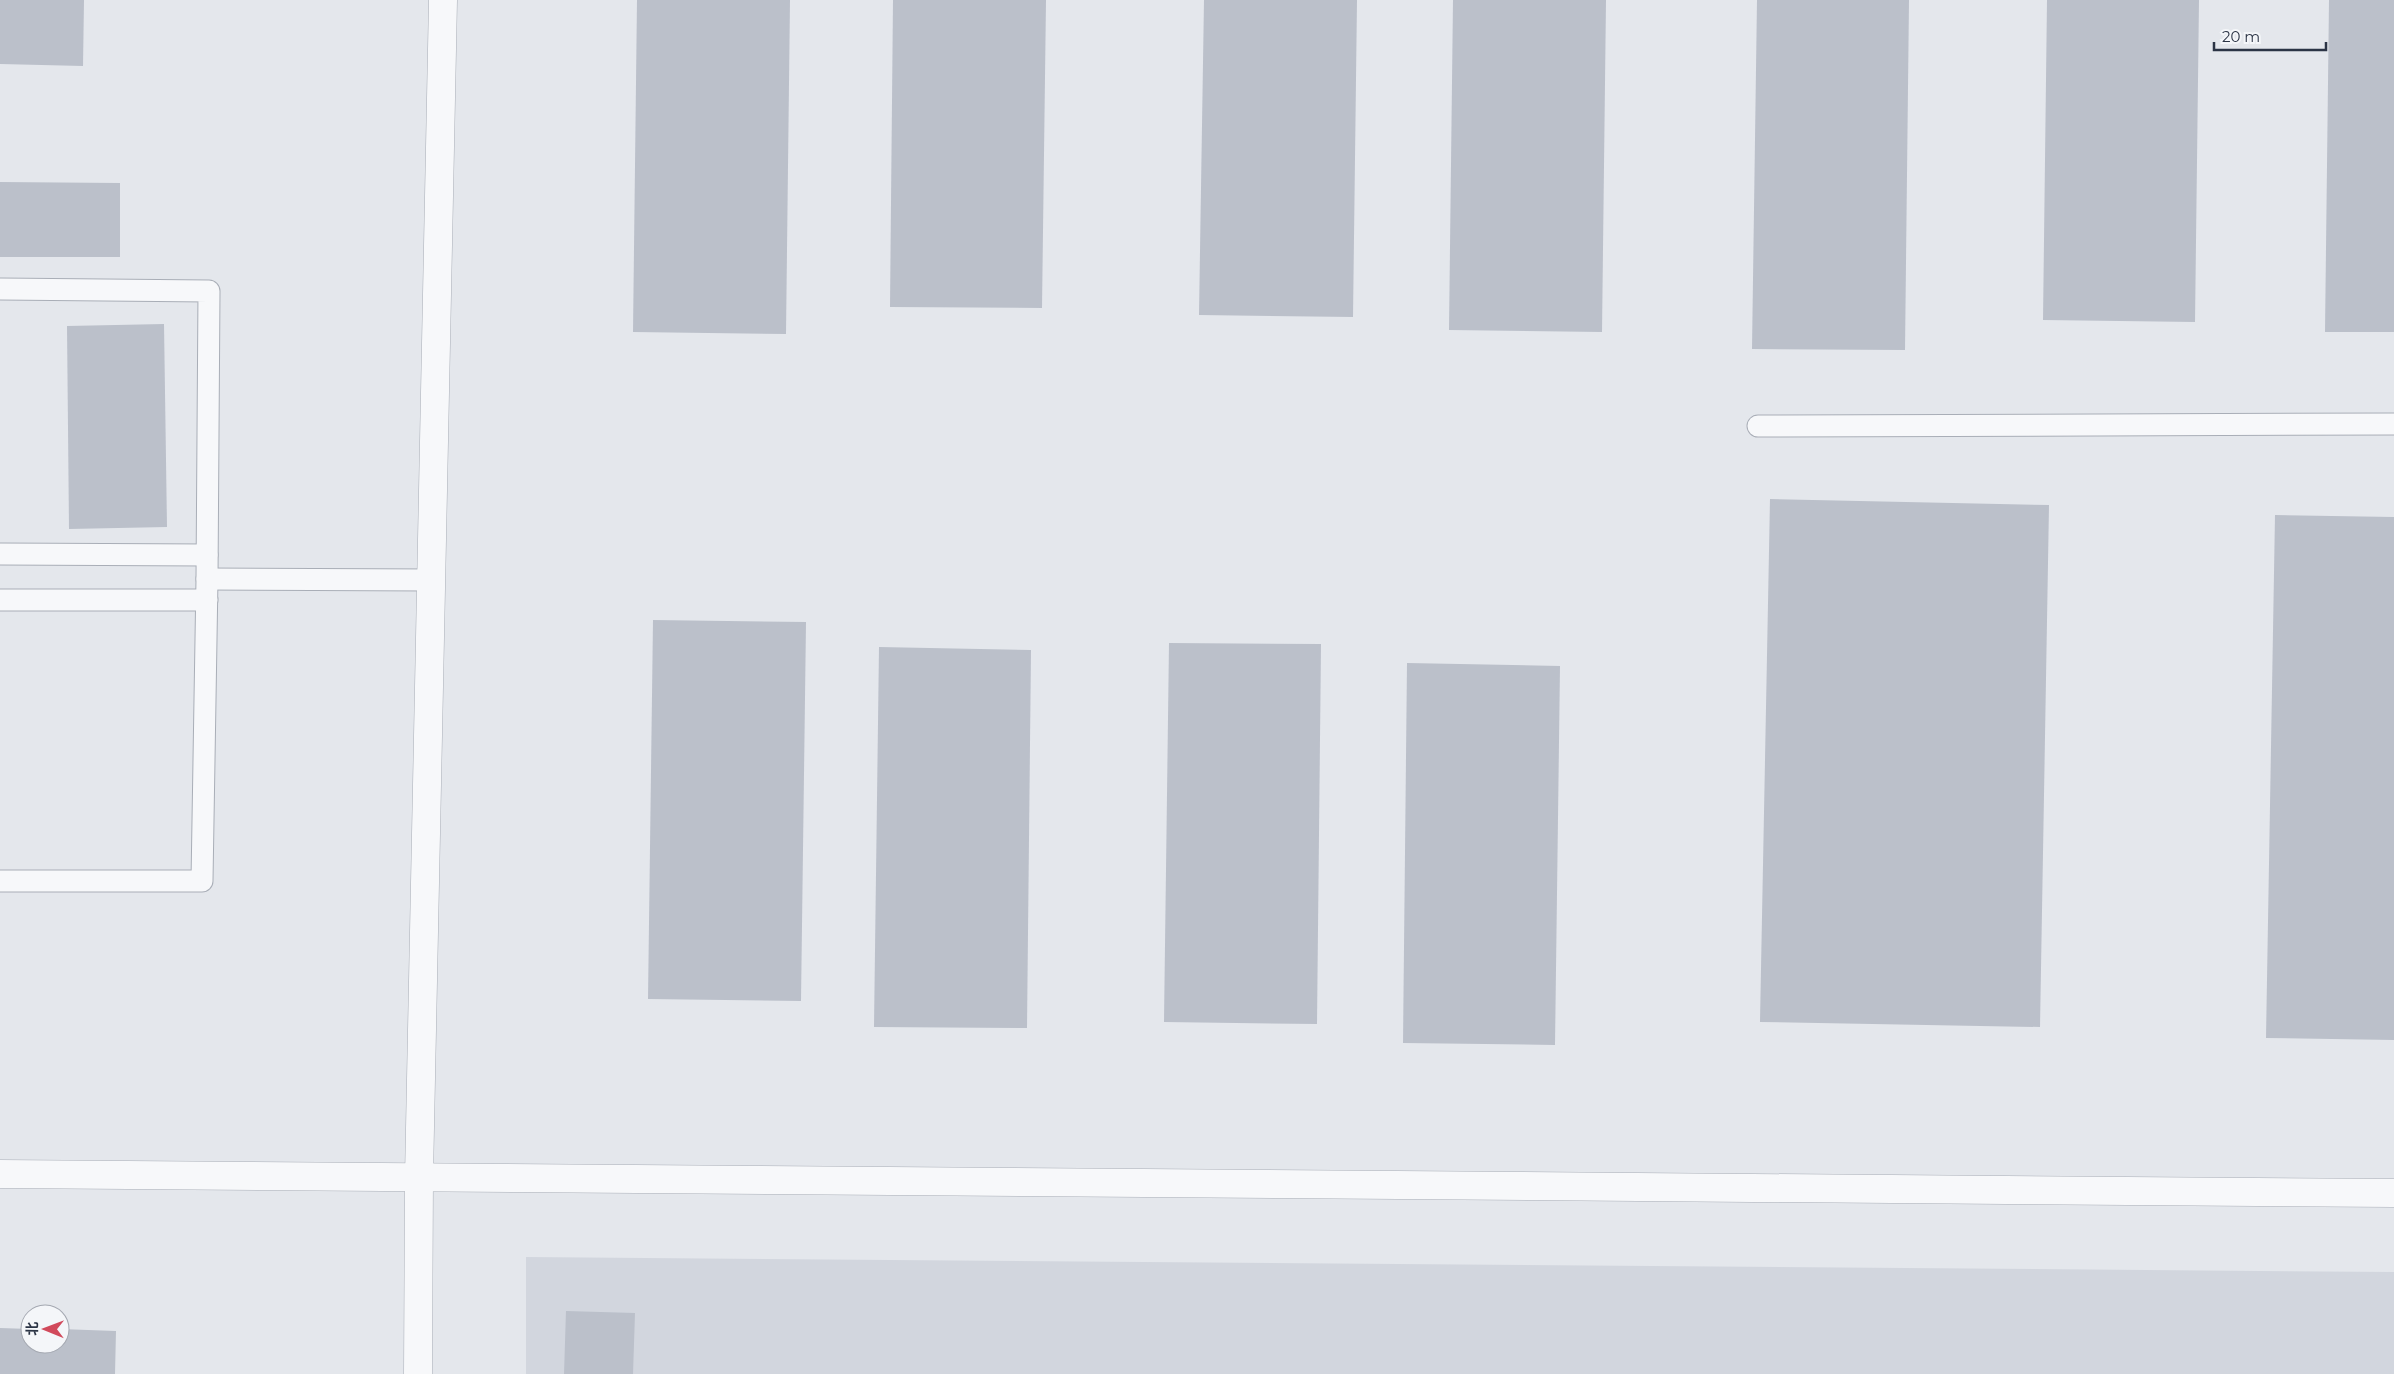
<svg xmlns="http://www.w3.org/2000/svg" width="2394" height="1374" viewBox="0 0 2394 1374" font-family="Montserrat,'Noto Sans SC',sans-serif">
<rect width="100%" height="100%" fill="#e4e7ec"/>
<path fill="#d2d6de" d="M526,1257L2394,1272V1374H526Z"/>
<g fill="#bbc0ca">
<path d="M0,0H84L83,66L0,64Z"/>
<path d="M637,0H790L786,334L633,332Z"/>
<path d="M893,0H1046L1042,308L890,307Z"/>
<path d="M1204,0H1357L1353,317L1199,315Z"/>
<path d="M1453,0H1606L1602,332L1449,330Z"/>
<path d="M1757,0H1909L1905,350L1752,349Z"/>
<path d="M2047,0H2199L2195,322L2043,320Z"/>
<path d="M2329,0H2394V332H2325Z"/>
<path d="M0,182L120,183V257H0Z"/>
<path d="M164,324L167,527L69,529L67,326Z"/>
<path d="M1770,499L2049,505L2040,1027L1760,1022Z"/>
<path d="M2275,515L2394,517V1040L2266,1038Z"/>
<path d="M653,620L806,622L801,1001L648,999Z"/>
<path d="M1169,643L1321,644L1317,1024L1164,1022Z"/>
<path d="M879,647L1031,650L1027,1028L874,1027Z"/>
<path d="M1407,663L1560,666L1555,1045L1403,1043Z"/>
<path d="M566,1311L635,1313L633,1374H564Z"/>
<path d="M0,1328L30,1329V1344H60V1329L116,1331L115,1374H0Z"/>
</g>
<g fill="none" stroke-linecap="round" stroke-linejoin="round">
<defs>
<g id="service">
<path d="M0,289L209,291L207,579L202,881H0"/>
<path d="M1758,426L2394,424"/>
<path d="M0,554L207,555"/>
<path d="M207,579L433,580"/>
<path d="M0,600H207"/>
</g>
<g id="minor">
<path d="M0,1174L2394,1193"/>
<path d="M418,1374L419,1177L443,0"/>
</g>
</defs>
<use href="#service" stroke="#a9aeb7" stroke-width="23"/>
<use href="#minor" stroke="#a9aeb7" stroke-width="29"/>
<use href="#service" stroke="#f7f8fa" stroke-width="21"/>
<use href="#minor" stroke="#f7f8fa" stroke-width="28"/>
</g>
<g transform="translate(45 1329) rotate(271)"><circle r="24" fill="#f4f6f9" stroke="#a4a8b1"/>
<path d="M0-4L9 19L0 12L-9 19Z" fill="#d1495b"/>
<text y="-8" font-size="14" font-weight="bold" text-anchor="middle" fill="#2b3445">北</text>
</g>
<path d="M2214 42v8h112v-8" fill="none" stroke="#2b3445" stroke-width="2.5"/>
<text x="2222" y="42" font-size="15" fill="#2b3445" stroke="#f4f6f9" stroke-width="4" paint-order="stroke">20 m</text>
</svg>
